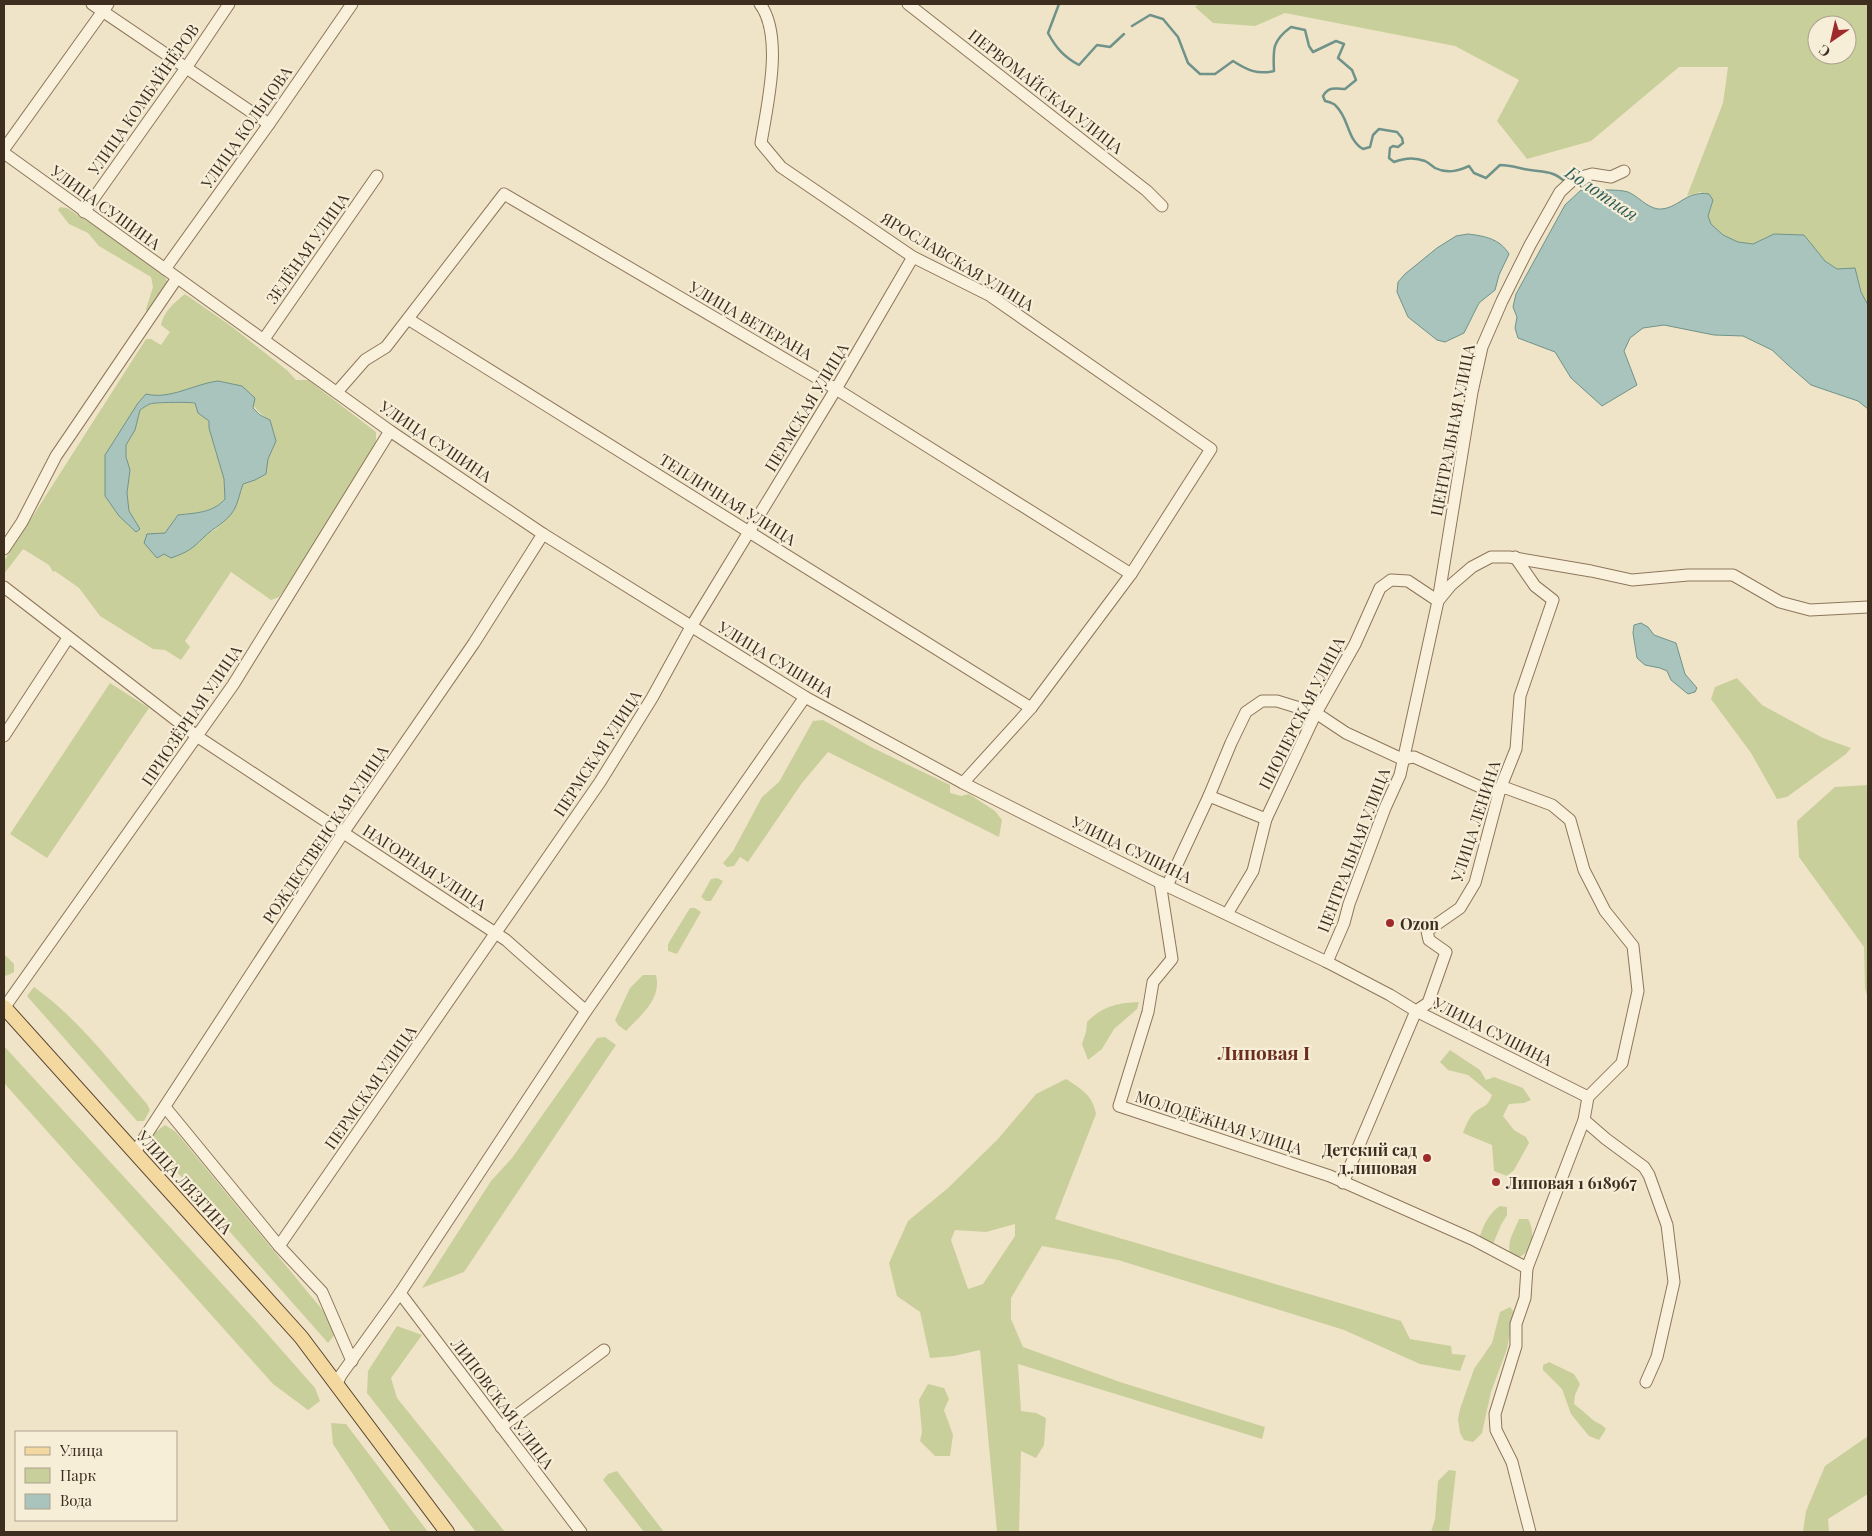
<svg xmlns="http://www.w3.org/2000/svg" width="1872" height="1536" viewBox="0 0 1872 1536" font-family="'Playfair Display',serif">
<rect width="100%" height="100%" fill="#f0e4c8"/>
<g fill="#c9cf9b" fill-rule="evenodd">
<path d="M1199,4H1868V305L1861,292L1855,269H1837L1825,261L1804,235L1774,234L1753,244L1738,242L1723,235L1711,224L1708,216L1713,200L1700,192L1687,196L1723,103L1728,67H1679L1591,141L1527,159L1497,121L1519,80L1455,46L1285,13L1255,26L1213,23L1195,7ZM1817,25H1847V55H1817Z"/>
<path d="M60,207L67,208L104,232L165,277L167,282L164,290L147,313L146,309L153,287L151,277L99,246L88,233L69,224L58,210Z"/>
<path d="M185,294L231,326L288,371L296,380H308L376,432V448L287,587L279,597L271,600L231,572L185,641L190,647L181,660L165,650L153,649L100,616L79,588L55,571L53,572L49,565L23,549L4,574V561L146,339H151L161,345L170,332L161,325C164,311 174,303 185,294ZM218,381L242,386C251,402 254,411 270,420L276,441L268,459L266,474L255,480L243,484L234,511L216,529L204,536L199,543L164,554L157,558L165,533L178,515C195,513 213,513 225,499L224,479L209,428V421L198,413L195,403C189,402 155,402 150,404C147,405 143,408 140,410L135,430L126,445V457L130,470L127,493L129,511L139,529L105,496V455L129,418L155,396L167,395Z"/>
<path d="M1737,678L1762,705L1823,738L1851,748L1846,754L1787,797L1777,799L1751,753L1711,699L1715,687Z"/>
<path d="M110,683L149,708L47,858L10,834Z"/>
<path d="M823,720L871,747L950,785V793L961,796L969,794L995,811L1002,820L999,837L828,752L802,783L748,862L740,857L734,866L727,867L723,863L733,851L762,797L779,782L813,721Z"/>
<path d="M1868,785V999L1865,988L1864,947L1799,857L1797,821L1835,787Z"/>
<path d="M717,878L723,881L711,901H706L701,897L711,879Z"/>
<path d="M690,908H695L701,912L677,954L668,951V944Z"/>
<path d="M4,954L14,964V972L6,976L4,974Z"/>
<path d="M643,975H656C662,999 641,1015 626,1031L618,1025L615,1020L630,988Z"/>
<path d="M34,987C78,1018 112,1064 147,1104L150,1110L144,1121H137L27,996Z"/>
<path d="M1139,1002L1137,1009L1114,1029L1102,1049L1088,1060L1082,1044L1086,1032L1087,1022C1103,1006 1117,1003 1139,1002Z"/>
<path d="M605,1037L616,1045L464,1272L422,1288L491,1181L512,1158L597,1038Z"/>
<path d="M4,1046L257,1322L315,1388L320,1401L308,1410L273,1384L4,1083Z"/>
<path d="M1450,1050L1480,1070L1486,1080L1494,1077L1523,1088L1531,1100L1524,1103L1509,1104L1503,1116L1514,1130L1526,1137L1529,1143L1514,1170L1507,1176L1494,1171L1492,1145L1463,1133C1466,1125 1469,1117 1475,1112C1484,1105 1487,1108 1492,1095L1468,1075L1448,1070L1440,1062Z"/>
<path d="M1066,1079C1081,1089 1093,1095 1096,1114L1055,1219L1401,1321L1410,1339L1451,1346L1452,1354L1466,1355L1460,1371L1420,1364L1344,1330L1118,1260L1042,1246L1011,1298V1319L1023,1347L1120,1382L1265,1427L1262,1439L1018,1364L1021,1411L1036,1413L1046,1418L1044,1445L1036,1458L1021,1451L1019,1532H997L980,1350L954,1356L930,1358L920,1312L897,1296L889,1263L908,1221L948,1188L998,1139L1036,1094ZM1015,1224V1236L983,1284L968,1289L951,1240L955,1230L986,1232Z"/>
<path d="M165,1125L176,1132L334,1324L336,1333L328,1343L155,1147L153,1134Z"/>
<path d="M1500,1206L1507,1207V1215L1501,1225L1493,1244L1482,1240L1480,1236C1484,1224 1489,1213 1500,1206Z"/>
<path d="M1519,1219H1528C1536,1232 1533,1254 1516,1258L1510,1254C1507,1240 1514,1232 1519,1219Z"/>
<path d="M1510,1307L1514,1312L1507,1349L1491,1392L1482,1433L1473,1442L1464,1440L1460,1433L1458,1419L1460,1409L1474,1369L1492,1343L1500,1312Z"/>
<path d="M397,1326L422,1335L391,1378L397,1398L505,1532H476L367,1393L368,1371Z"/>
<path d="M1549,1362L1574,1374L1580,1384L1575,1395L1574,1404C1581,1409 1587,1415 1593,1420C1598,1424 1601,1423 1606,1429L1599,1440L1589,1436L1571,1414L1562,1389L1543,1370V1365Z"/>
<path d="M928,1384L944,1388L949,1399L944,1410L953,1435L950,1456H935L920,1441L922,1432L919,1400Z"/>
<path d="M331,1423L346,1424L428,1532H391L333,1444Z"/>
<path d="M1868,1436V1494L1828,1519L1829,1532H1803L1806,1511L1825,1466Z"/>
<path d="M1449,1470L1456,1471L1449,1532H1431L1435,1519L1438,1481Z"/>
<path d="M617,1471L664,1532H644L603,1480L608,1474Z"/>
</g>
<g fill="#a9c4bc" stroke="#6f938a">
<path d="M1581,190C1592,190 1619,189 1628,192C1638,196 1646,207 1658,209C1678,210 1685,190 1709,194L1713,200L1708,216L1711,224L1723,235L1738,242L1753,244L1774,234L1804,235L1825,261L1837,269L1855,268L1861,292L1868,305V409L1858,401L1811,385L1788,365L1772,350L1743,336L1714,335L1664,325L1643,328L1630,338L1624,351L1637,385L1602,406L1571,378L1555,352L1518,338L1515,328L1517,317L1513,307L1516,294L1565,205Z"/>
<path d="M1468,234C1485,236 1500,239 1509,254L1499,275L1495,290L1479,303L1464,333L1445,342L1437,340L1408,317L1397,292L1398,282L1405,274L1437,248L1456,236Z"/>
<path d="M218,381L242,386L255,398L253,408L260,415L270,420L276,441L268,459L266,474L255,480L243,484C240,492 238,503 234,510C227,522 213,528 204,537C192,549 188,552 171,558L164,554L157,558L144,543L147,534L165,533L178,515C195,513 213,513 225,499L224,479L209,428V421L198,413L195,403C189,402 155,402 150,404C147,405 143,408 140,410L135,430L126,445V457L130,470L127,493L129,511L140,529L136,532L119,516L105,496V455L138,403L146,394C170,400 194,384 218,381Z"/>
<path d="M1641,623L1648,627L1654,635L1676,643L1685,674L1697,688L1695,692L1688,694L1671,680L1667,671L1660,668L1645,665L1637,658L1633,633L1634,625Z"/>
</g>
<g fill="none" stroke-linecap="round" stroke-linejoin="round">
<g stroke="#6f938a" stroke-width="2.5">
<path d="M1059,4L1048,33C1056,48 1064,57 1079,65L1097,45L1110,47L1124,34"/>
<path d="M1132,26L1150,15L1163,19L1178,37L1188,63L1200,74H1215L1233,61C1247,70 1257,75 1274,71C1273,49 1272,41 1291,27L1305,30L1309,46L1313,52L1336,41L1344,44L1338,58L1352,70L1356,80L1345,89C1335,88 1328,87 1323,96L1325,101C1329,102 1334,103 1336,106C1349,118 1347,140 1363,149L1370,147L1373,135L1379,129L1397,132L1402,138L1403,143L1398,147L1393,146L1390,148L1389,158L1394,162C1404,158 1415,157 1425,161C1429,163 1432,166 1435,168C1447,174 1458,171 1469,166L1474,173L1486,178L1500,165C1509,165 1515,167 1524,169C1541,173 1553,169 1566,183"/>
</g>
<defs>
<g id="minor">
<path d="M92,4L269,124"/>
<path d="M760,4C784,36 767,106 761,143L781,167L913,257L989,295L1211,449L1131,574L1031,708L963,783"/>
<path d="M908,4L1147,191L1162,206"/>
<path d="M4,149L108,4"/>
<path d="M4,153L390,431L543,534L805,697L963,783L1167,886L1327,962L1390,995L1416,1011L1588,1097"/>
<path d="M84,212L186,68L229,4"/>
<path d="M165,269L269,124L352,4"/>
<path d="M408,319L1031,708"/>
<path d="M264,339L377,176"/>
<path d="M337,392L365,360L386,347L504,194L836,389L1131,574"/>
<path d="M4,549L22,522L56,456L177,278"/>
<path d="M4,587L198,737L506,940L586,1011"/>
<path d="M4,736L68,638"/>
<path d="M1209,796L1266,819"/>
<path d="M1160,882L1172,959L1153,982L1148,1012L1119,1106L1330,1176L1472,1239L1527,1268"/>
<path d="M1167,886L1209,796L1231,743L1246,712L1262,701H1277L1316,713L1346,733L1402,759L1414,757L1489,791L1506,788L1552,805L1570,820L1584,870L1605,911L1633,946L1638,991L1622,1063L1588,1097"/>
<path d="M1227,914L1253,871L1266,819L1316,713L1355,644L1380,588L1391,580L1408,581L1438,601L1451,585L1472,567L1491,557H1509L1591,571L1632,580L1688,575H1733L1780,602L1791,605L1810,610L1868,607"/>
<path d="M1327,962L1344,923L1349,904L1385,808L1400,775L1438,601L1472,392L1482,347L1502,301L1530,245L1560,192L1574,179L1592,174L1611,177L1624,171"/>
<path d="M4,1008L233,685L390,431"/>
<path d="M165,1107L279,1246L322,1292L352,1361"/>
<path d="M1584,1120L1606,1139L1644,1167L1649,1175L1667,1225L1674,1282L1657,1357L1646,1382"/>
<path d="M135,1152L343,833L474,643L543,534"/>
<path d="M1343,1183L1416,1011L1428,1003L1446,952L1429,940L1427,931L1460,908L1475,883L1500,789L1516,749L1520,696L1553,600L1535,586L1515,557"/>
<path d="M279,1246L600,782L652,698L691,627L836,389L913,257"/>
<path d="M400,1293L581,1532"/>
<path d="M336,1385L341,1375L400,1293L586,1011L805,697"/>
<path d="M501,1427L604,1350"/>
<path d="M1530,1532L1512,1462L1496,1430L1495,1414L1516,1346V1324L1525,1298L1527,1268L1584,1120L1588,1097"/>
</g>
<path id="major" d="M4,1007L301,1337L447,1532"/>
</defs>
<use href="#minor" stroke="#8d765c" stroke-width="13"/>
<use href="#major" stroke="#5b4430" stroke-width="16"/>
<use href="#minor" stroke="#faf1dc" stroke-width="11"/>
<use href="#major" stroke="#f3d9a0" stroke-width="14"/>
</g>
<g fill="#9e2a2b" stroke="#f7eed8" stroke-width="2">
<circle cx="1390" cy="923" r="5"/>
<circle cx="1427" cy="1158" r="5"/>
<circle cx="1496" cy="1182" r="5"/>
</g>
<g text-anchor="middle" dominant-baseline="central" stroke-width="4.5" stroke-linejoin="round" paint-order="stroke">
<g font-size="16" fill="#3d2e20" stroke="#f7eed8">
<text transform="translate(1046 91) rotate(38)">ПЕРВОМАЙСКАЯ УЛИЦА</text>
<text transform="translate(143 99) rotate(-55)">УЛИЦА КОМБАЙНЁРОВ</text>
<text transform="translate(246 127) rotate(-55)">УЛИЦА КОЛЬЦОВА</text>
<text transform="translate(106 207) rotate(36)">УЛИЦА СУШИНА</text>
<text transform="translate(307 248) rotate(-55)">ЗЕЛЁНАЯ УЛИЦА</text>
<text transform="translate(958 261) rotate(31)">ЯРОСЛАВСКАЯ УЛИЦА</text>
<text transform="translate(751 320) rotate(30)">УЛИЦА ВЕТЕРАНА</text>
<text transform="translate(806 407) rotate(-59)">ПЕРМСКАЯ УЛИЦА</text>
<text transform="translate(1452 430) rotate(-79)">ЦЕНТРАЛЬНАЯ УЛИЦА</text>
<text transform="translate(436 441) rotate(34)">УЛИЦА СУШИНА</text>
<text transform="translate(728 499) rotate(32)">ТЕПЛИЧНАЯ УЛИЦА</text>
<text transform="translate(776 659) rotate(31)">УЛИЦА СУШИНА</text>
<text transform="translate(1301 713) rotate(-63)">ПИОНЕРСКАЯ УЛИЦА</text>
<text transform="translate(191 715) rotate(-56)">ПРИОЗЁРНАЯ УЛИЦА</text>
<text transform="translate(597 753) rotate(-57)">ПЕРМСКАЯ УЛИЦА</text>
<text transform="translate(1475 821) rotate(-72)">УЛИЦА ЛЕНИНА</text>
<text transform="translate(325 834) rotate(-56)">РОЖДЕСТВЕНСКАЯ УЛИЦА</text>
<text transform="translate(1132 849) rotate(26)">УЛИЦА СУШИНА</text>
<text transform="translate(1353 850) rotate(-69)">ЦЕНТРАЛЬНАЯ УЛИЦА</text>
<text transform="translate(425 867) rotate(33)">НАГОРНАЯ УЛИЦА</text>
<text transform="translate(1493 1031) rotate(27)">УЛИЦА СУШИНА</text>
<text transform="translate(370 1087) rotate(-55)">ПЕРМСКАЯ УЛИЦА</text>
<text transform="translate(1219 1122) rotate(18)">МОЛОДЁЖНАЯ УЛИЦА</text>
<text transform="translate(185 1182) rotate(48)">УЛИЦА ЛЯЗГИНА</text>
<text transform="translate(503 1403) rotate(53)">ЛИПОВСКАЯ УЛИЦА</text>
</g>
<g font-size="16" font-weight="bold" fill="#3d2e20" stroke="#f7eed8" text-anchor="start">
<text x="1400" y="923">Ozon</text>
<text x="1417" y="1149" text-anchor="end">Детский сад<tspan x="1417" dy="18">д.липовая</tspan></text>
<text x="1506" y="1182">Липовая 1 618967</text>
</g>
<g font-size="18" font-style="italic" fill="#2f5d5a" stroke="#f7eed8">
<text transform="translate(1602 193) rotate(34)">Болотная</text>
</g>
<g font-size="19" font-weight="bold" fill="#6b2e1e" stroke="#f7eed8">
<text x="1264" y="1052">Липовая I</text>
</g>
</g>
<rect width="1872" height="1536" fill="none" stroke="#3d2e20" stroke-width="10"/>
<rect x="15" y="1431" width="162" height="90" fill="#f7eed8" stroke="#ada18e"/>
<rect x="25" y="1447" width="25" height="8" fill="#f3d9a0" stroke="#ada18e"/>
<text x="60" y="1456" font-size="15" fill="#3d2e20">Улица</text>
<rect x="25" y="1468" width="25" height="15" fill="#c9cf9b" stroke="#ada18e"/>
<text x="60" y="1481" font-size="15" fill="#3d2e20">Парк</text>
<rect x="25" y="1494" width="25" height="15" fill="#a9c4bc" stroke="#ada18e"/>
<text x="60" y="1506" font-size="15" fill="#3d2e20">Вода</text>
<g transform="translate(1832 40) rotate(214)"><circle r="24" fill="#f7eed8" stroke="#ada18e"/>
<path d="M0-4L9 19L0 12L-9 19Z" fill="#9e2a2b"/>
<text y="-8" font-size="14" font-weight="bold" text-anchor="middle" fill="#3d2e20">С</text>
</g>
</svg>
